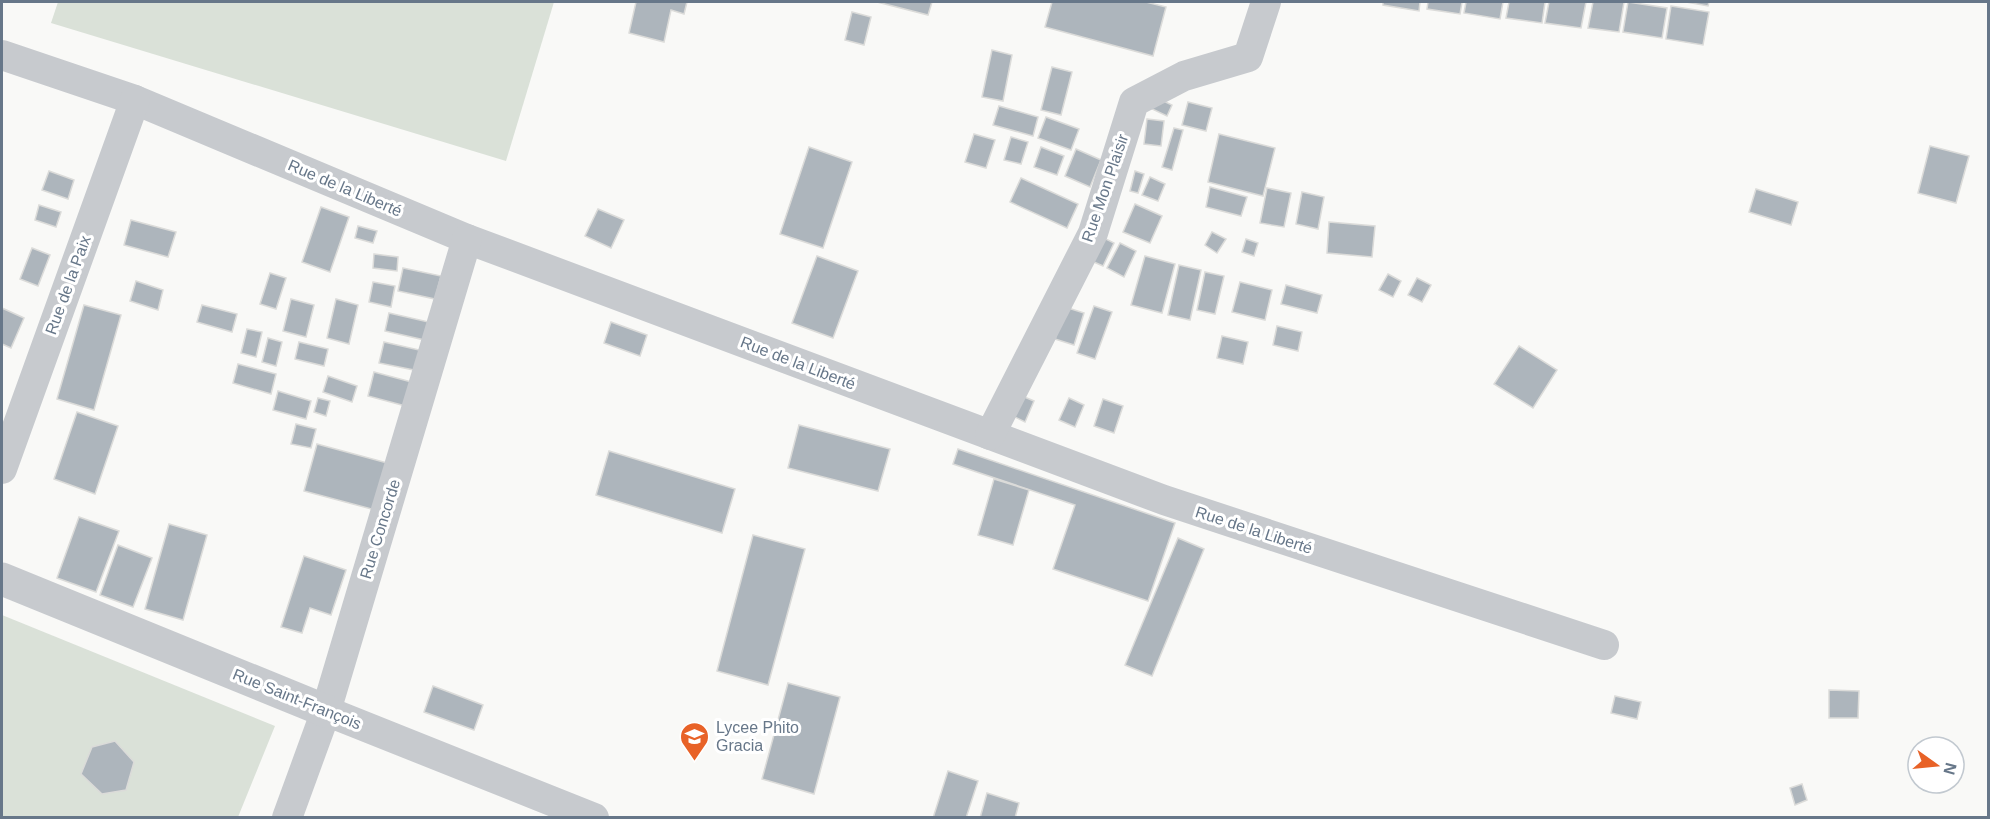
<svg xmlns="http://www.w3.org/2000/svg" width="1990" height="819" viewBox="0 0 1990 819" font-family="Arial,sans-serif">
<rect width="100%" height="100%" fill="#f9f9f7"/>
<g fill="#dae1d8">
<path d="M58,2H554L506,161L51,23Z"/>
<path d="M2,615L275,726L238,817H2Z"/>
</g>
<g fill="#adb5bc" stroke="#dbdbd9" stroke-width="1.5">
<path d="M636,2H687L684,14L671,10L664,42L629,33Z"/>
<path d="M877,2H932L928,15Z"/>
<path d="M1052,2H1146L1166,7L1153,56L1045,27Z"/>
<path d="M1383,2H1420L1419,11L1383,5Z"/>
<path d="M1428,2H1462L1460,14L1427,9Z"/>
<path d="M1466,2H1503L1500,19L1464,13Z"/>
<path d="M1509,2H1545L1542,23L1506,18Z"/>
<path d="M1549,2H1586L1581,28L1545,23Z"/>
<path d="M1593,2H1624L1619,32L1588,28Z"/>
<path d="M1628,2L1667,8L1662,38L1623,32Z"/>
<path d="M1686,2H1709L1708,6Z"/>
<path d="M1671,6L1709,12L1703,45L1666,39Z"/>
<path d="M852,12L871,17L864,45L845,40Z"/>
<path d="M992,50L1012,55L1003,101L982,97Z"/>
<path d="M1052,67L1072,72L1061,115L1041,110Z"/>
<path d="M1155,97L1172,105L1167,116L1150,108Z"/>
<path d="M1188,102L1212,108L1206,131L1182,125Z"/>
<path d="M999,106L1038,117L1033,136L993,125Z"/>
<path d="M1046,117L1079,129L1071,150L1038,138Z"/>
<path d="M1147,119L1164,121L1161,146L1144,144Z"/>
<path d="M1174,128L1183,130L1172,170L1162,167Z"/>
<path d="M974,134L995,140L986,168L965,162Z"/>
<path d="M1219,134L1275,148L1263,196L1208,182Z"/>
<path d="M1011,137L1028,142L1021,164L1004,160Z"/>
<path d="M1930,146L1969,156L1956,203L1918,193Z"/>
<path d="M809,147L852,162L823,248L780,234Z"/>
<path d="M1041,147L1064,156L1057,175L1034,167Z"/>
<path d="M1076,149L1101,160L1090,187L1065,176Z"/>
<path d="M49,171L74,180L68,199L42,190Z"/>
<path d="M1135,171L1144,174L1138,193L1130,191Z"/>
<path d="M1150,177L1165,184L1158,201L1142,195Z"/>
<path d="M1021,178L1078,204L1067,228L1010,202Z"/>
<path d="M1210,187L1247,197L1241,216L1206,207Z"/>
<path d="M1267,188L1291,193L1284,227L1260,223Z"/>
<path d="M1756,189L1798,202L1791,225L1749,212Z"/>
<path d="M1302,192L1324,197L1318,229L1296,224Z"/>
<path d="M1135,204L1162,216L1150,243L1123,232Z"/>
<path d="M39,205L61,212L56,227L35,220Z"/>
<path d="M321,207L349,217L330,272L302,262Z"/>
<path d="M598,209L624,220L611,248L585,236Z"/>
<path d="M131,220L176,232L168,257L124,245Z"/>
<path d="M1329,222L1375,226L1372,257L1327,253Z"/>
<path d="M358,226L377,231L373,243L355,238Z"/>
<path d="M1212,232L1226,239L1217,253L1205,245Z"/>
<path d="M1098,235L1114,243L1103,266L1087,259Z"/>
<path d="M1246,239L1258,243L1254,256L1242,252Z"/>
<path d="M1120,243L1136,251L1124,277L1107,268Z"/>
<path d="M32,248L50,255L38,286L20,279Z"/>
<path d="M374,254L398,257L397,271L373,268Z"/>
<path d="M817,256L858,271L833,338L792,323Z"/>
<path d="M1145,256L1175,264L1162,313L1131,305Z"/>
<path d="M1179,265L1201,270L1190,320L1168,315Z"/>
<path d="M403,268L441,276L435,299L398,291Z"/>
<path d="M1205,272L1224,276L1215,314L1197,310Z"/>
<path d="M270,273L286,278L276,309L260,304Z"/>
<path d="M1388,274L1401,281L1393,297L1379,290Z"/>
<path d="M1417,278L1431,285L1422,302L1408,295Z"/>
<path d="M136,281L163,290L158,310L130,301Z"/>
<path d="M373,282L395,286L391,307L369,302Z"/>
<path d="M1240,282L1272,290L1265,320L1232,312Z"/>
<path d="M1286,285L1322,295L1317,313L1281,304Z"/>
<path d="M291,299L314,305L306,337L283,331Z"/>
<path d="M336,299L358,305L349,344L327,338Z"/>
<path d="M84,305L121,315L94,410L57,399Z"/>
<path d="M202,305L237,314L232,332L197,322Z"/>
<path d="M1094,306L1112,312L1095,359L1077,353Z"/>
<path d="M1065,307L1084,313L1074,345L1055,339Z"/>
<path d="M2,308L24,318L11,348L2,344Z"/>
<path d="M389,313L433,323L429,341L385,331Z"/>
<path d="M611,322L647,335L640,356L604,343Z"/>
<path d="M1277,326L1302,332L1298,351L1273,345Z"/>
<path d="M247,329L262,332L256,357L241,353Z"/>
<path d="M1222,336L1248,342L1243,364L1217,358Z"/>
<path d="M268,338L282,342L276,366L262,362Z"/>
<path d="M299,342L328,349L324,366L295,359Z"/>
<path d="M384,342L428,352L424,372L379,363Z"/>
<path d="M1519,346L1557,370L1533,408L1494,384Z"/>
<path d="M238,364L276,374L271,394L233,383Z"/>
<path d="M374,372L419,384L413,408L368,396Z"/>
<path d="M328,376L357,386L352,402L323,392Z"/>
<path d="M278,391L311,401L306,419L273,410Z"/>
<path d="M1022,396L1034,401L1025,422L1013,416Z"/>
<path d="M318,398L330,401L326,416L314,412Z"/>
<path d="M1069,398L1084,405L1075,427L1059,420Z"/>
<path d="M1103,399L1123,406L1114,433L1094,426Z"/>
<path d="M77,412L118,426L95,494L54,479Z"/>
<path d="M296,424L316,429L311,448L291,444Z"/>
<path d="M799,425L890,449L878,491L788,468Z"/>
<path d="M317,444L391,464L379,511L304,491Z"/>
<path d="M958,449L1175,523L1148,601L1053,569L1075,505L953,464Z"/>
<path d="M609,451L735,489L722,533L596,495Z"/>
<path d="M994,479L1029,490L1013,545L978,535Z"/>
<path d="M79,517L119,531L96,592L57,578Z"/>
<path d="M169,524L207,535L183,620L145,609Z"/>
<path d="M753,535L805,549L768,685L717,671Z"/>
<path d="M1178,538L1204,549L1152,676L1125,665Z"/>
<path d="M118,545L152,558L133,607L100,595Z"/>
<path d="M304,556L346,570L331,615L310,608L302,633L281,627Z"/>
<path d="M788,683L840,697L814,794L762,779Z"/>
<path d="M433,686L483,705L474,730L424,712Z"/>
<path d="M1829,690L1859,691L1858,718H1829Z"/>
<path d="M1615,696L1641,702L1637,719L1611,713Z"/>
<path d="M115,741L134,762L126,790L102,794L81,774L92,747Z"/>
<path d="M948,771L978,781L966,818H933Z"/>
<path d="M1802,784L1807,800L1795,805L1790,788Z"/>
<path d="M987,793L1019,803L1015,818H980Z"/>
</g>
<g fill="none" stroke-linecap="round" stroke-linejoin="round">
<g stroke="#c7cace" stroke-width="30">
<path d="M2,55L135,100L467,239L1164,500L1604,645"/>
<path d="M990,435L1093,233L1134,102L1184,76L1248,57L1266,2"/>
<path d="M2,469L135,100"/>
<path d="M326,711L594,818"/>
<path d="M287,818L326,711L467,239"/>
</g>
<path stroke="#c7cace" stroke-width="33" d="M2,579L326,711"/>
</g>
<defs>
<symbol id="school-pin" viewBox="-11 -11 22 30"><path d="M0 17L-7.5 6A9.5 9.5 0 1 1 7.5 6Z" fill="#e86227" stroke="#fff"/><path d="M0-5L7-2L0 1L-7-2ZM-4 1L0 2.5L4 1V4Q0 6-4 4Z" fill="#fff"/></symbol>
</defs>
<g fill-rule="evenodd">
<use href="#school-pin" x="678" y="720" width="33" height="45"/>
</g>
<g text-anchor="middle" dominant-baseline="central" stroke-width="6" stroke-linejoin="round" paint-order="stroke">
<g font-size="16" fill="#677789" stroke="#fff">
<text transform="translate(345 188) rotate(23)">Rue de la Liberté</text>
<text transform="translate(1105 188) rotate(-71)">Rue Mon Plaisir</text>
<text transform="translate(68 285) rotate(-70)">Rue de la Paix</text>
<text transform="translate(798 363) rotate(21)">Rue de la Liberté</text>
<text transform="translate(380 529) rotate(-73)">Rue Concorde</text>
<text transform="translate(1254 530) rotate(18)">Rue de la Liberté</text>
<text transform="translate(297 699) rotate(22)">Rue Saint-François</text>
</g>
<g font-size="16" fill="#677789" stroke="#fff" text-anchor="start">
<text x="716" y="727">Lycee Phito<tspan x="716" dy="18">Gracia</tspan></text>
</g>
</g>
<rect width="1990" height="819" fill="none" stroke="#677789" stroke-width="6"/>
<g transform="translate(1936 765) rotate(105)"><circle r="28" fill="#ffffff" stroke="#c2c9d0" stroke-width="1.5"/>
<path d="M0-4.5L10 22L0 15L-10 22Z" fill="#e86227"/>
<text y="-9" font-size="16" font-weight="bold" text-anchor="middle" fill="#677789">N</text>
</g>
</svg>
